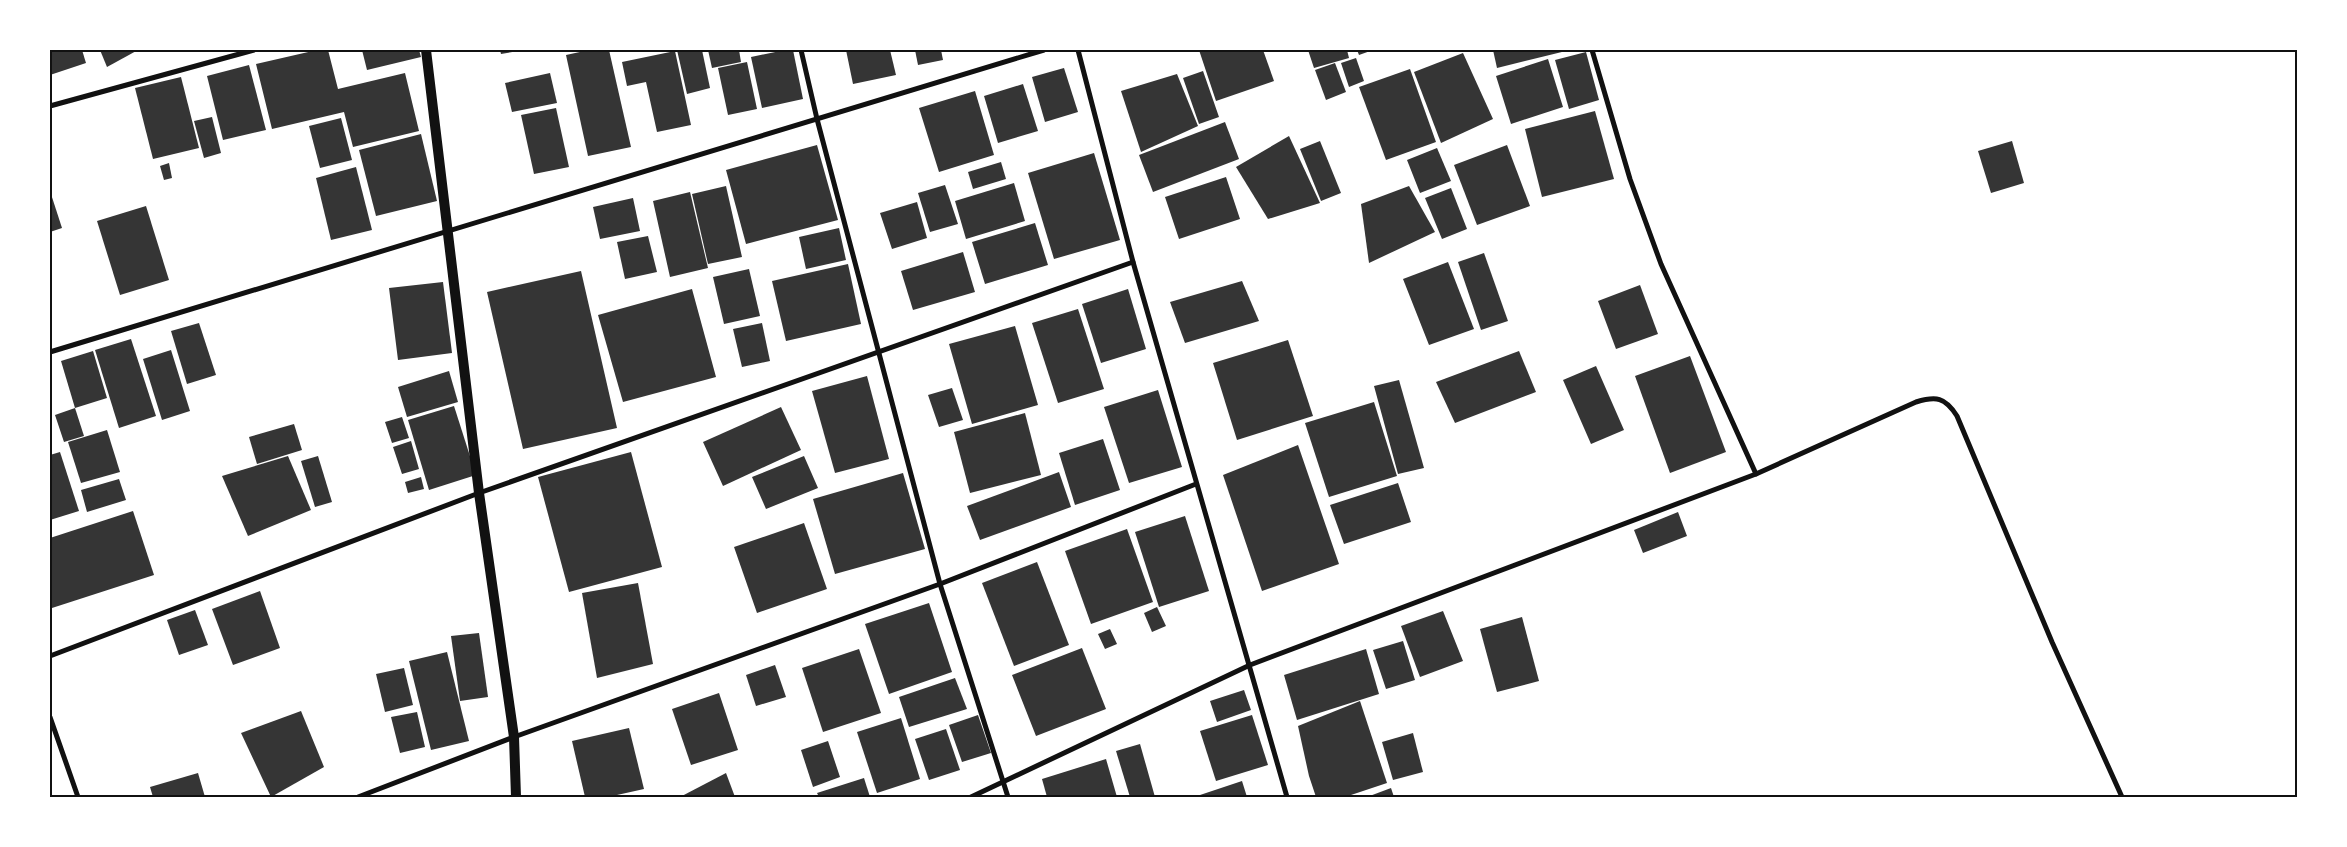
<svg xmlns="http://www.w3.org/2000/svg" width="2347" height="847" viewBox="0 0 2347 847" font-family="'DejaVu Sans',sans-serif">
<rect width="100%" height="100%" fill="#fff"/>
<g fill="#353535">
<path d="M50,50H82L86,63L50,75Z"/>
<path d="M100,50H138L107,67Z"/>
<path d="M317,50H328L338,89L405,73L419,131L353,147L344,112L272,129L256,64Z"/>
<path d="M362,50H419L421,57L367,70Z"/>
<path d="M500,50H518V51L501,54Z"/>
<path d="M589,50H609L631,147L588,156L566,55Z"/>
<path d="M677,50H702L710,88L687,94Z"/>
<path d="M708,50H739L741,62L712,68Z"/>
<path d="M785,50H793L803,99L762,108L751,57Z"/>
<path d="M846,50H890L896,75L853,84Z"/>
<path d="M915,50H941L943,60L918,65Z"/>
<path d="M1199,50H1263L1274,81L1216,101Z"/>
<path d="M1308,50H1347L1349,58L1314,68Z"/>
<path d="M1357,50H1373L1359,55Z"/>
<path d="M1493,50H1566V51L1497,68Z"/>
<path d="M675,51L691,125L657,132L646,82L627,86L622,62Z"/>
<path d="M1586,52L1599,100L1569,109L1555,60Z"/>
<path d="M1463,53L1493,119L1441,143L1414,72Z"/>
<path d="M1356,58L1364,81L1349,87L1341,63Z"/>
<path d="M1548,59L1563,107L1511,124L1496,76Z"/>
<path d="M747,62L757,109L728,115L718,68Z"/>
<path d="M1335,63L1346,92L1326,100L1315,70Z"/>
<path d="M249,65L266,130L223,140L207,76Z"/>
<path d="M1064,68L1078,112L1045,122L1032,77Z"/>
<path d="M1410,69L1436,142L1386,160L1359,87Z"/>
<path d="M1203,71L1219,117L1199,124L1183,78Z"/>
<path d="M550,73L557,103L512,112L505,83Z"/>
<path d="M1177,74L1198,126L1141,152L1121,91Z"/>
<path d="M181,77L199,148L153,159L135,88Z"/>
<path d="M1023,84L1038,131L998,143L984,96Z"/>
<path d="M975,91L994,155L939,172L919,108Z"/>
<path d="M556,108L569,167L534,174L521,115Z"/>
<path d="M1595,111L1614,179L1542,197L1525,129Z"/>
<path d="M212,117L221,153L204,158L194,121Z"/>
<path d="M341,118L352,160L320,168L309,126Z"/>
<path d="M1225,122L1239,159L1153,192L1139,155Z"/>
<path d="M421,134L437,201L376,216L359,150Z"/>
<path d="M1289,136L1320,203L1268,219L1236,167Z"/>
<path d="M1320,141L1341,193L1321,201L1300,149Z"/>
<path d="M2012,141L2024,183L1991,193L1978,151Z"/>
<path d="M817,145L838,220L746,244L726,170Z"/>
<path d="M1507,145L1530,206L1477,225L1454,165Z"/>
<path d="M1437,148L1451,181L1420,193L1407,160Z"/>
<path d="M1094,153L1120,240L1054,259L1028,173Z"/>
<path d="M1001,162L1006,179L973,189L968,172Z"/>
<path d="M169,163L172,178L164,180L160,166Z"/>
<path d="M356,167L372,230L331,240L316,178Z"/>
<path d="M1226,177L1240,219L1179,239L1165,197Z"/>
<path d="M1014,183L1025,221L966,239L955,201Z"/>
<path d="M945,185L958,224L930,232L918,193Z"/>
<path d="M726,186L742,257L708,264L692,194Z"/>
<path d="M1409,186L1435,232L1369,263L1361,204Z"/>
<path d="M1451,188L1467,229L1442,239L1425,198Z"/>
<path d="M50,191L62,228L50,232Z"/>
<path d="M690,192L708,268L670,277L653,201Z"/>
<path d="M633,198L640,231L600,239L593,207Z"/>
<path d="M917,202L927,238L892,249L880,213Z"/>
<path d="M146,206L169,280L120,295L97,221Z"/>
<path d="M1035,223L1048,265L985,284L972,242Z"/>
<path d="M839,228L846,260L806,269L799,237Z"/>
<path d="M648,236L657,272L625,279L617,242Z"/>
<path d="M963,252L975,292L913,310L901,271Z"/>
<path d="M1484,253L1508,321L1481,330L1458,262Z"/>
<path d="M1448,262L1474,329L1429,345L1403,279Z"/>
<path d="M848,264L861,324L786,341L772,281Z"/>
<path d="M749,269L760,316L724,324L713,277Z"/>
<path d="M581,271L617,428L523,449L487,292Z"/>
<path d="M1242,281L1259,321L1185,343L1170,302Z"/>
<path d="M443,282L452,353L398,360L389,288Z"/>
<path d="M1640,285L1658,334L1616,349L1598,301Z"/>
<path d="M692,289L716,377L623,402L598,315Z"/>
<path d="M1128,289L1146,349L1101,363L1082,304Z"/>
<path d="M1078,309L1104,389L1058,403L1032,323Z"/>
<path d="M199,323L216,375L187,384L171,331Z"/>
<path d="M762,323L770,361L742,367L733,329Z"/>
<path d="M1015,326L1038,405L972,424L949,344Z"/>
<path d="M131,339L156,416L119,428L95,350Z"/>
<path d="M1288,340L1313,416L1237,440L1213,363Z"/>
<path d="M171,350L190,411L162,420L143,359Z"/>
<path d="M93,351L107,398L75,408L61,361Z"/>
<path d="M1519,351L1536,392L1455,423L1436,382Z"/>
<path d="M1690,356L1726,452L1670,473L1635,376Z"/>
<path d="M1596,366L1624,430L1591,444L1563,380Z"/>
<path d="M449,371L458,402L407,417L398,387Z"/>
<path d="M867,376L889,459L835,473L812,391Z"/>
<path d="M1399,380L1424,468L1398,474L1374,386Z"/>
<path d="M952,388L963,420L939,427L928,395Z"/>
<path d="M1158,390L1182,467L1129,483L1104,407Z"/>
<path d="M1374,402L1397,476L1329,497L1305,423Z"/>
<path d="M454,406L476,475L429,490L408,420Z"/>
<path d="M781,407L801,450L723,486L703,442Z"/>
<path d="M75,408L84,436L64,442L55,415Z"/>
<path d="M1025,413L1041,475L970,493L954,432Z"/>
<path d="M402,417L409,438L392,443L385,422Z"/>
<path d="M294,424L302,450L257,464L249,437Z"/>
<path d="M107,430L120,472L81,483L68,442Z"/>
<path d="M1103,439L1120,490L1075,505L1059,453Z"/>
<path d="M411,441L419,469L402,474L393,447Z"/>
<path d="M1298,445L1339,564L1262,591L1223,475Z"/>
<path d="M60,452L79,511L50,520V455Z"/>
<path d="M631,452L662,567L569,592L538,477Z"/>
<path d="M288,456L311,510L248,536L222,476Z"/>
<path d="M318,456L332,502L315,507L301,461Z"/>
<path d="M804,456L818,488L766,509L752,477Z"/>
<path d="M1059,472L1071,507L980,540L967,506Z"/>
<path d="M903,473L925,549L835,574L813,499Z"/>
<path d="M421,477L424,489L408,493L405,482Z"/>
<path d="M119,479L126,500L87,512L81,490Z"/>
<path d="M1398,483L1411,522L1344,544L1330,505Z"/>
<path d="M133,511L154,575L52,608L50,538Z"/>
<path d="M1678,512L1687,536L1643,553L1634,530Z"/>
<path d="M1185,516L1209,591L1159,607L1135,532Z"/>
<path d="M804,523L827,589L757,613L734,547Z"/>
<path d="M1127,529L1153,602L1091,624L1065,551Z"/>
<path d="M1037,562L1069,645L1014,666L982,583Z"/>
<path d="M638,583L653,664L597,678L582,593Z"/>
<path d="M260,591L280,648L233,665L212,609Z"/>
<path d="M929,603L952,672L889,694L865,624Z"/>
<path d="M1157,607L1166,626L1152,632L1144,613Z"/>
<path d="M195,610L208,645L179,655L167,620Z"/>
<path d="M1443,611L1463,661L1420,677L1401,626Z"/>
<path d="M1522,617L1539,681L1497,692L1480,629Z"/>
<path d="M1110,629L1117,644L1105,649L1098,634Z"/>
<path d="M479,633L488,697L460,701L451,636Z"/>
<path d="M1403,641L1415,680L1386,689L1373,650Z"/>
<path d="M1082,648L1106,709L1036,736L1012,675Z"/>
<path d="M859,649L881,713L823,732L802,668Z"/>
<path d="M1366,649L1379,694L1297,720L1284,675Z"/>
<path d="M447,652L469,741L431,750L409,661Z"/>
<path d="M775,665L786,697L756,706L746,675Z"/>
<path d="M404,668L413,705L385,712L376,674Z"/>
<path d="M955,678L967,709L909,727L899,697Z"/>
<path d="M1244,690L1251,710L1217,722L1210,701Z"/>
<path d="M719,693L738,750L691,765L672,709Z"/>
<path d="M1360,701L1387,783L1345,797H1316L1309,776L1298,726Z"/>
<path d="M301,711L324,767L271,797L241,733Z"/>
<path d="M417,712L425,747L400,753L391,717Z"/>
<path d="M978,715L991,753L962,762L949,725Z"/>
<path d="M1252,715L1268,765L1216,781L1200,731Z"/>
<path d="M901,718L920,779L877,793L857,732Z"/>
<path d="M629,728L644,789L608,797H585L572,741Z"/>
<path d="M946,729L960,770L929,780L915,739Z"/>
<path d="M1413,733L1423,772L1393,780L1382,742Z"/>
<path d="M828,741L840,777L813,787L801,750Z"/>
<path d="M1140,744L1155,797H1130L1116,751Z"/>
<path d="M1106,759L1117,797H1047L1042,779Z"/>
<path d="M198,773L205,797H153L150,787Z"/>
<path d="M726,773L735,797H680Z"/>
<path d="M864,778L870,797H819L817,793Z"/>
<path d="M1242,781L1247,797H1194Z"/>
<path d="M1391,788L1394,797H1367Z"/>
</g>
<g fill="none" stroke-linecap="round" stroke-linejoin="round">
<g stroke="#111" stroke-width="5">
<path d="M801,50L817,119L940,584L1008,797"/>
<path d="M1078,50L1133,262L1287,797"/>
<path d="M1592,50L1630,179L1661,264L1756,474"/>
<path d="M50,106L254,50"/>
<path d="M50,352L1044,50"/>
<path d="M50,656L479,493L1133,262"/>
<path d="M50,717L78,797"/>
<path d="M358,797L514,737L940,584L1196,484"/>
<path d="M971,797L1250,665L1756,474L1916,402C1936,396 1945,397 1957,416L2052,642L2122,797"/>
</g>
<path stroke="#111" stroke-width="10" d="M426,50L479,493L514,737L516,797"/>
</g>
<rect width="2347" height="847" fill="none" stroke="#ffffff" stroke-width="102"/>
<rect x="51" y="51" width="2245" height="745" fill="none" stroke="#111" stroke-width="2"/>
</svg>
